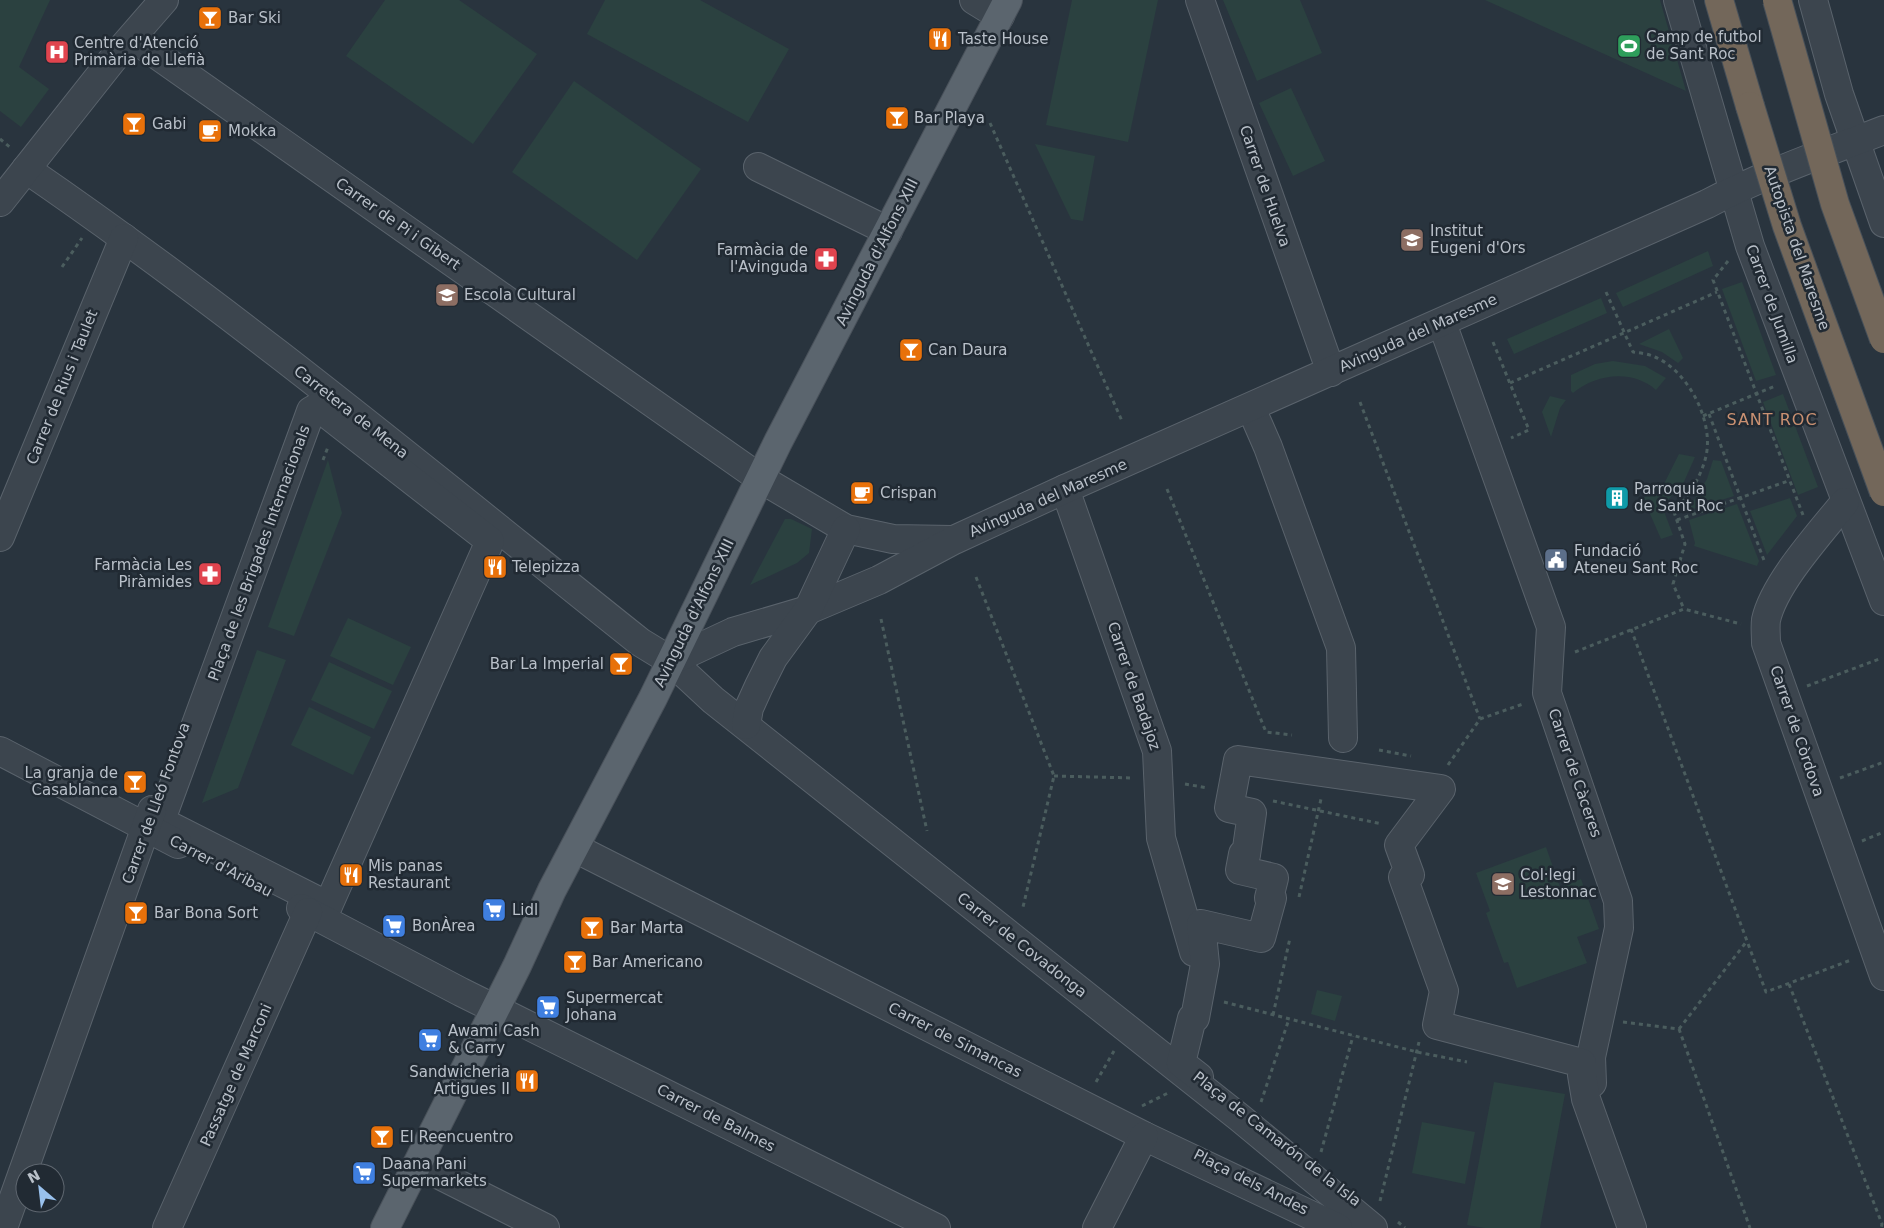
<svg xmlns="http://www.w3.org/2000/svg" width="1884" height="1228" viewBox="0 0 1884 1228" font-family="'DejaVu Sans',sans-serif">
<rect width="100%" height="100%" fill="#29343e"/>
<g fill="#2b4140">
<path d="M0,0H50L19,67L49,89L21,127L0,111Z"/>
<path d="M385,0H459L537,54L473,144L346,56Z"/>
<path d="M605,0H700L789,49L748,122L587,34Z"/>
<path d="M1072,0H1158L1128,142L1046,125Z"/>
<path d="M1223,0H1300L1322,53L1257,81Z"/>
<path d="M1485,0H1660L1686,91Z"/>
<path d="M574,81L701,169L637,260L512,172Z"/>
<path d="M1291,88L1325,161L1293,176L1259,103Z"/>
<path d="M1035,144L1095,156L1083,221L1071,219Z"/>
<path d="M1708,251L1713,266L1623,307L1616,293Z"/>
<path d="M1742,282L1776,375L1756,381L1722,289Z"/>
<path d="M1601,298L1607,313L1514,354L1507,339Z"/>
<path d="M1669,329L1683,358L1678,363L1662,352L1639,344Z"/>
<path d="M1613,361L1645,366L1666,378L1656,390C1632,369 1596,374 1573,393L1571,391V375L1595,364Z"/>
<path d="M1783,394L1818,487L1798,495L1763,402Z"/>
<path d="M1550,396L1566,400L1560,408L1551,437L1542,412Z"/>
<path d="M1679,454L1695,457L1683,484L1662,506L1673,535L1661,539L1643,498L1665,482Z"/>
<path d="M328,460L342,513L294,636L268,627Z"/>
<path d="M1713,460L1721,461L1734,496L1687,511L1707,479Z"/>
<path d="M1790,498L1797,516L1767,555L1750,511Z"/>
<path d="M1737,504L1759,561L1757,566L1694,546L1695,543L1689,520Z"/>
<path d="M785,519H791L812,529L809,553L797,563L750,585Z"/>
<path d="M348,618L411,647L393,685L330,656Z"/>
<path d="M257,650L286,660L238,788L202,803Z"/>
<path d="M329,662L392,691L374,729L311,700Z"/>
<path d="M309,707L371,737L353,775L291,745Z"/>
<path d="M1546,847L1560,887L1581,879L1599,929L1577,937L1587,963L1517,988L1508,962L1504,963L1486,913L1490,911L1476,873Z"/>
<path d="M1317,990L1342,996L1335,1021L1311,1014Z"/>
<path d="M1494,1082L1565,1094L1540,1228H1485L1467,1225Z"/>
<path d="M1422,1122L1475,1132L1465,1184L1412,1173Z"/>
</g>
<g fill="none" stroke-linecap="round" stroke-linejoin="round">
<defs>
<g id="minor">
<path d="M974,0L1000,16"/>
<path d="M1200,0L1331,372"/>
<path d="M1678,0L1750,246L1884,601"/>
<path d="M1813,0L1839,94L1884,223"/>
<path d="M133,38L761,479L846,529L893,539L952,540"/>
<path d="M758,167L888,231"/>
<path d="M26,169C239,315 438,481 640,642L671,661L713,700L1240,1118L1373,1228"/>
<path d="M0,202L117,54L164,0"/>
<path d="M1442,323L1551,627L1547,693L1618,901L1619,928L1591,1057L1592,1083"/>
<path d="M318,407L490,541L328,906L166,824L162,817L307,422L311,411Z"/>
<path d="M1251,408L1268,447L1341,648L1343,738"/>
<path d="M1065,489L1157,751L1161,838L1194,952"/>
<path d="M1845,502C1821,532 1774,583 1766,620C1765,627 1766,635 1766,643L1884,976"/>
<path d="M0,537L124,238"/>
<path d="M671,661L733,632L808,610L879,580L954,540L1065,489L1707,204C1764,174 1825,153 1884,130"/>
<path d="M746,725L749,708L759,686L773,658L808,610L846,529"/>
<path d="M0,751L178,844"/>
<path d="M575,848L1144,1136L1338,1228"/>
<path d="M301,908L461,992L936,1228"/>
<path d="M1199,1077L1181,1063L1192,1018H1195L1205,964L1201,924L1261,938L1272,898H1269L1274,878L1240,870L1243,854L1246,855L1252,813L1229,808L1238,760L1441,789L1399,845L1410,875L1403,877L1444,991L1437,1025L1582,1063V1075L1586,1099L1632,1228"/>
<path d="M418,1164L545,1228"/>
<path d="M3,1228L152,810"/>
<path d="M167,1228L308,912"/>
<path d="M1097,1228L1144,1136"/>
</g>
<path id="major" d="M385,1228L517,966L552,890L653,698L778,442L1008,0"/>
<path id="highway" d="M1719,0L1750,106"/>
</defs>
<use href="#minor" stroke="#5a636c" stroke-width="30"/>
<use href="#major" stroke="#49515a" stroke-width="30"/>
<use href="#highway" stroke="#475059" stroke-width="30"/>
<g stroke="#4b5d5e" stroke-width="3" stroke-dasharray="4 4" stroke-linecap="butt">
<path d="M990,123L1122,421"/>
<path d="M0,139L11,148"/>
<path d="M1728,261L1713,280L1803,515"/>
<path d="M62,267L82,238"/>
<path d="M1606,292L1633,352C1640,353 1649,354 1655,357C1688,371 1714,421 1706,456C1701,478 1688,496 1674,512L1685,544L1673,584L1684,609"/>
<path d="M1493,342L1529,430L1511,438"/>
<path d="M1510,383L1717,292"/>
<path d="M1360,402L1480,719"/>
<path d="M1709,414L1765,563"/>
<path d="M1703,416L1775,386"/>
<path d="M323,460L328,447"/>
<path d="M1167,489L1266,732L1292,735"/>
<path d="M1677,520L1788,481"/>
<path d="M976,577L1054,776L1023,907"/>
<path d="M881,619L927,831"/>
<path d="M1631,629L1766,992L1851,960"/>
<path d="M1575,652L1684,609L1741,624"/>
<path d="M1807,686L1882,658"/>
<path d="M1379,750L1411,756"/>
<path d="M1448,765L1480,719L1523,704"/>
<path d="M1054,776L1133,778"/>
<path d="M1840,778L1884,762"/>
<path d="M1185,784L1208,788"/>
<path d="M1273,801L1382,824"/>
<path d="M1862,841L1884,832"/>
<path d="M1299,897L1321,799"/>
<path d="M1789,984L1882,1224L1881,1228"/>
<path d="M1224,1002L1417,1052L1467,1062"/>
<path d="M1273,1015L1290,938"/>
<path d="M1623,1022L1679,1029"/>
<path d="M1679,1029L1750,1228"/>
<path d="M1679,1029L1747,941"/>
<path d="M1096,1082L1114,1051"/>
<path d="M1261,1102L1289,1019"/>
<path d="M1142,1106L1168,1093"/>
<path d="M1321,1152L1353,1036"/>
<path d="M1380,1201L1419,1042"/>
<path d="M1398,1222L1405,1228"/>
</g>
<use href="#minor" stroke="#3c454e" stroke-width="28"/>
<use href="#major" stroke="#5b656e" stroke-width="28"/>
<use href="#highway" stroke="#73675a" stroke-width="28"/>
<defs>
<g id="highway-bridge">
<path d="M1777,0L1835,204L1884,339"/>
<path d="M1750,106L1787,226L1884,492"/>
</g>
</defs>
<use href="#highway-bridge" stroke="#475059" stroke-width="30" stroke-linecap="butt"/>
<use href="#highway-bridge" stroke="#73675a" stroke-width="28"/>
</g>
<defs>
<symbol id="bar-square" viewBox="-11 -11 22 22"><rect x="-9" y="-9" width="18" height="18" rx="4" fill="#e8710a" stroke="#212a33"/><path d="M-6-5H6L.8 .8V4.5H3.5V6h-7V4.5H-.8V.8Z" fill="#fff"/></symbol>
<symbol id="restaurant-square" viewBox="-11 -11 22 22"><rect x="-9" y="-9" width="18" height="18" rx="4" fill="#e8710a" stroke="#212a33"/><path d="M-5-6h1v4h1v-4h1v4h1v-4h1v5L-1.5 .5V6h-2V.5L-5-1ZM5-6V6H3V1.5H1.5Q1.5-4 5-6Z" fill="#fff"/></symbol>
<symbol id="stadium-square" viewBox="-11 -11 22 22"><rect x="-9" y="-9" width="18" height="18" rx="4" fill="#2e9e5b" stroke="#212a33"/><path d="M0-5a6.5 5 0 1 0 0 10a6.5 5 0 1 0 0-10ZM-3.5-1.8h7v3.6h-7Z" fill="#fff"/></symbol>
<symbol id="hospital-square" viewBox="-11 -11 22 22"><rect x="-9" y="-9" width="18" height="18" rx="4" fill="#e0444e" stroke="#212a33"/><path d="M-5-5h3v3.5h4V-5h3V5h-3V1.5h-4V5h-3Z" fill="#fff"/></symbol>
<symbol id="cafe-square" viewBox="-11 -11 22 22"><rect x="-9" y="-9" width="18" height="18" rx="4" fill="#e8710a" stroke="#212a33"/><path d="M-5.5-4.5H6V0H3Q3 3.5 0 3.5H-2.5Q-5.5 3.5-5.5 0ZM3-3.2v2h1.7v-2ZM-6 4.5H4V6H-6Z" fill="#fff"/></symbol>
<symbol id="school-square" viewBox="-11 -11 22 22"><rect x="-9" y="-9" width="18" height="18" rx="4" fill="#8d6e63" stroke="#212a33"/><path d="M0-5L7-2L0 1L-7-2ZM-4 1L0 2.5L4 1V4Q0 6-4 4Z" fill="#fff"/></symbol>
<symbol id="pharmacy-square" viewBox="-11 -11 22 22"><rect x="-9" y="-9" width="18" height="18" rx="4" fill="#e0444e" stroke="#212a33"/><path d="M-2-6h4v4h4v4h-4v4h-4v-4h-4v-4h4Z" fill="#fff"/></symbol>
<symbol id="building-square" viewBox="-11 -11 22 22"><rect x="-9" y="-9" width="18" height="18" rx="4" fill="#0f9aa8" stroke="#212a33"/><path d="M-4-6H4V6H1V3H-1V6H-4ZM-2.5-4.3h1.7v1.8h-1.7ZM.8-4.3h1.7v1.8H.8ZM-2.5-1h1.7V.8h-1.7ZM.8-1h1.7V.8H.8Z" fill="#fff"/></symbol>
<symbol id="civic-square" viewBox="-11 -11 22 22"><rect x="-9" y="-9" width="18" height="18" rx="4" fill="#5c6f8a" stroke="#212a33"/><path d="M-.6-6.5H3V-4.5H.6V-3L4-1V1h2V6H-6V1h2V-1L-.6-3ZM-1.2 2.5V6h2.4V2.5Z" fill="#fff"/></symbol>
<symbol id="supermarket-square" viewBox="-11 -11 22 22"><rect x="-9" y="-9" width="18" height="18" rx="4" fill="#3f7fe0" stroke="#212a33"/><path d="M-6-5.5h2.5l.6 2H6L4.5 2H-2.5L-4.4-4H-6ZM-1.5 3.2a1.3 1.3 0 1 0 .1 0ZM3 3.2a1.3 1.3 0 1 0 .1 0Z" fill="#fff"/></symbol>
</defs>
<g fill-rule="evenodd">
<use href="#bar-square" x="196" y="4" width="28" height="28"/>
<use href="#restaurant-square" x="926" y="25" width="28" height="28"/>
<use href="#stadium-square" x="1615" y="32" width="28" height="28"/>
<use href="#hospital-square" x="43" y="38" width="28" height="28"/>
<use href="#bar-square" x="883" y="104" width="28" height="28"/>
<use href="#bar-square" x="120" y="110" width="28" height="28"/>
<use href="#cafe-square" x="196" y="117" width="28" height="28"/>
<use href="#school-square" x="1398" y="226" width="28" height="28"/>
<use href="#pharmacy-square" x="812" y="245" width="28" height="28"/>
<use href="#school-square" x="433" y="281" width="28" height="28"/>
<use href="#bar-square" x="897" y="336" width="28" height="28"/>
<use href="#cafe-square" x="848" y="479" width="28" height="28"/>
<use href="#building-square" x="1603" y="484" width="28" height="28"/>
<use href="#civic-square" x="1542" y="546" width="28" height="28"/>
<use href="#restaurant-square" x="481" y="553" width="28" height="28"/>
<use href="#pharmacy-square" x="196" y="560" width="28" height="28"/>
<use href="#bar-square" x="607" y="650" width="28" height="28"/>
<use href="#bar-square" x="121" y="768" width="28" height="28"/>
<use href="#restaurant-square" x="337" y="861" width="28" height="28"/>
<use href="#school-square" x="1489" y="870" width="28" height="28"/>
<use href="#supermarket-square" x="480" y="896" width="28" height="28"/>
<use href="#bar-square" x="122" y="899" width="28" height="28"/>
<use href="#supermarket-square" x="380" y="912" width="28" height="28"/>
<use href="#bar-square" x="578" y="914" width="28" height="28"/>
<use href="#bar-square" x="561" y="948" width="28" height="28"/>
<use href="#supermarket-square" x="534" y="993" width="28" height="28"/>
<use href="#supermarket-square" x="416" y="1026" width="28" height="28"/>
<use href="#restaurant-square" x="513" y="1067" width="28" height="28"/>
<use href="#bar-square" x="368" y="1123" width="28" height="28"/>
<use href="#supermarket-square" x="350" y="1159" width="28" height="28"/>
</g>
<g text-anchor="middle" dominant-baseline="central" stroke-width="5" stroke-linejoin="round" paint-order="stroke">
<g font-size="15" fill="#b9c0c9" stroke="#212a33" text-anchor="start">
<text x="228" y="18">Bar Ski</text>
<text x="1646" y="37">Camp de futbol<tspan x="1646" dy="17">de Sant Roc</tspan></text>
<text x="958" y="39">Taste House</text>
<text x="74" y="43">Centre d'Atenció<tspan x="74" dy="17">Primària de Llefià</tspan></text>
<text x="914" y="118">Bar Playa</text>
<text x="152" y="124">Gabi</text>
<text x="228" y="131">Mokka</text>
<text x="1430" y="231">Institut<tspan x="1430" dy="17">Eugeni d'Ors</tspan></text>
<text x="808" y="250" text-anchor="end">Farmàcia de<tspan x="808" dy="17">l'Avinguda</tspan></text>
<text x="464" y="295">Escola Cultural</text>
<text x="928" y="350">Can Daura</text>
<text x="1634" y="489">Parroquia<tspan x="1634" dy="17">de Sant Roc</tspan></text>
<text x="880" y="493">Crispan</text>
<text x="1574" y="551">Fundació<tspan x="1574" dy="17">Ateneu Sant Roc</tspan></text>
<text x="192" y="565" text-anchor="end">Farmàcia Les<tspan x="192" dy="17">Piràmides</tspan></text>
<text x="512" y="567">Telepizza</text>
<text x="604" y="664" text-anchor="end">Bar La Imperial</text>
<text x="118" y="773" text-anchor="end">La granja de<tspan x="118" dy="17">Casablanca</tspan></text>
<text x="368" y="866">Mis panas<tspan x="368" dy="17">Restaurant</tspan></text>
<text x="1520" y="875">Col·legi<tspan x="1520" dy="17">Lestonnac</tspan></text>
<text x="512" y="910">Lidl</text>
<text x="154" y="913">Bar Bona Sort</text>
<text x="412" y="926">BonÀrea</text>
<text x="610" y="928">Bar Marta</text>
<text x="592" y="962">Bar Americano</text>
<text x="566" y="998">Supermercat<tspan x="566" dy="17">Johana</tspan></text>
<text x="448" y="1031">Awami Cash<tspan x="448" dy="17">&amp; Carry</tspan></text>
<text x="510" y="1072" text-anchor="end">Sandwicheria<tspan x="510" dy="17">Artigues II</tspan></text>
<text x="400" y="1137">El Reencuentro</text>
<text x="382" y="1164">Daana Pani<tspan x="382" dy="17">Supermarkets</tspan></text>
</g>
<g font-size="15" fill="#b9c0c9" stroke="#212a33">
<text transform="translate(1265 186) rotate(71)">Carrer de Huelva</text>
<text transform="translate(398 224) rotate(35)">Carrer de Pi i Gibert</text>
<text transform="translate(1797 248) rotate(71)">Autopista del Maresme</text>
<text transform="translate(877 252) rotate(-63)">Avinguda d'Alfons XIII</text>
<text transform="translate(1772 304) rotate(70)">Carrer de Jumilla</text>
<text transform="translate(1418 333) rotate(-24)">Avinguda del Maresme</text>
<text transform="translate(62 387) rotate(-68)">Carrer de Rius i Taulet</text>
<text transform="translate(351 412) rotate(38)">Carretera de Mena</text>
<text transform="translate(1048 498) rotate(-24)">Avinguda del Maresme</text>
<text transform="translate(259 553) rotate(-70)">Plaça de les Brigades Internacionals</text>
<text transform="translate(694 613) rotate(-64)">Avinguda d'Alfons XIII</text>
<text transform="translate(1134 686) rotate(71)">Carrer de Badajoz</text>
<text transform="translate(1797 731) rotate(71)">Carrer de Còrdova</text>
<text transform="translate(1575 773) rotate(71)">Carrer de Càceres</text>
<text transform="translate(156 803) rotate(-70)">Carrer de Lleó Fontova</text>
<text transform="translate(221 866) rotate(28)">Carrer d'Aribau</text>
<text transform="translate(1022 945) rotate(38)">Carrer de Covadonga</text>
<text transform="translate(955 1040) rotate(27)">Carrer de Simancas</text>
<text transform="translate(236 1075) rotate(-66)">Passatge de Marconi</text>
<text transform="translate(716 1118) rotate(27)">Carrer de Balmes</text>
<text transform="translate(1277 1139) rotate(38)">Plaça de Camarón de la Isla</text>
<text transform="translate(1251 1182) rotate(27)">Plaça dels Andes</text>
</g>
<g font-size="16" letter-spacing="1" fill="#ca9172" stroke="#212a33">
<text x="1772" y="419">SANT ROC</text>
</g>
</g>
<g transform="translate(40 1188) rotate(332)"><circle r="24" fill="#212a33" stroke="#5e666f"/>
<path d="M0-4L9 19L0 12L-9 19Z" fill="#99c1ed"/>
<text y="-8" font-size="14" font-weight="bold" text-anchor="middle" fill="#b9c0c9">N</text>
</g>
</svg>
